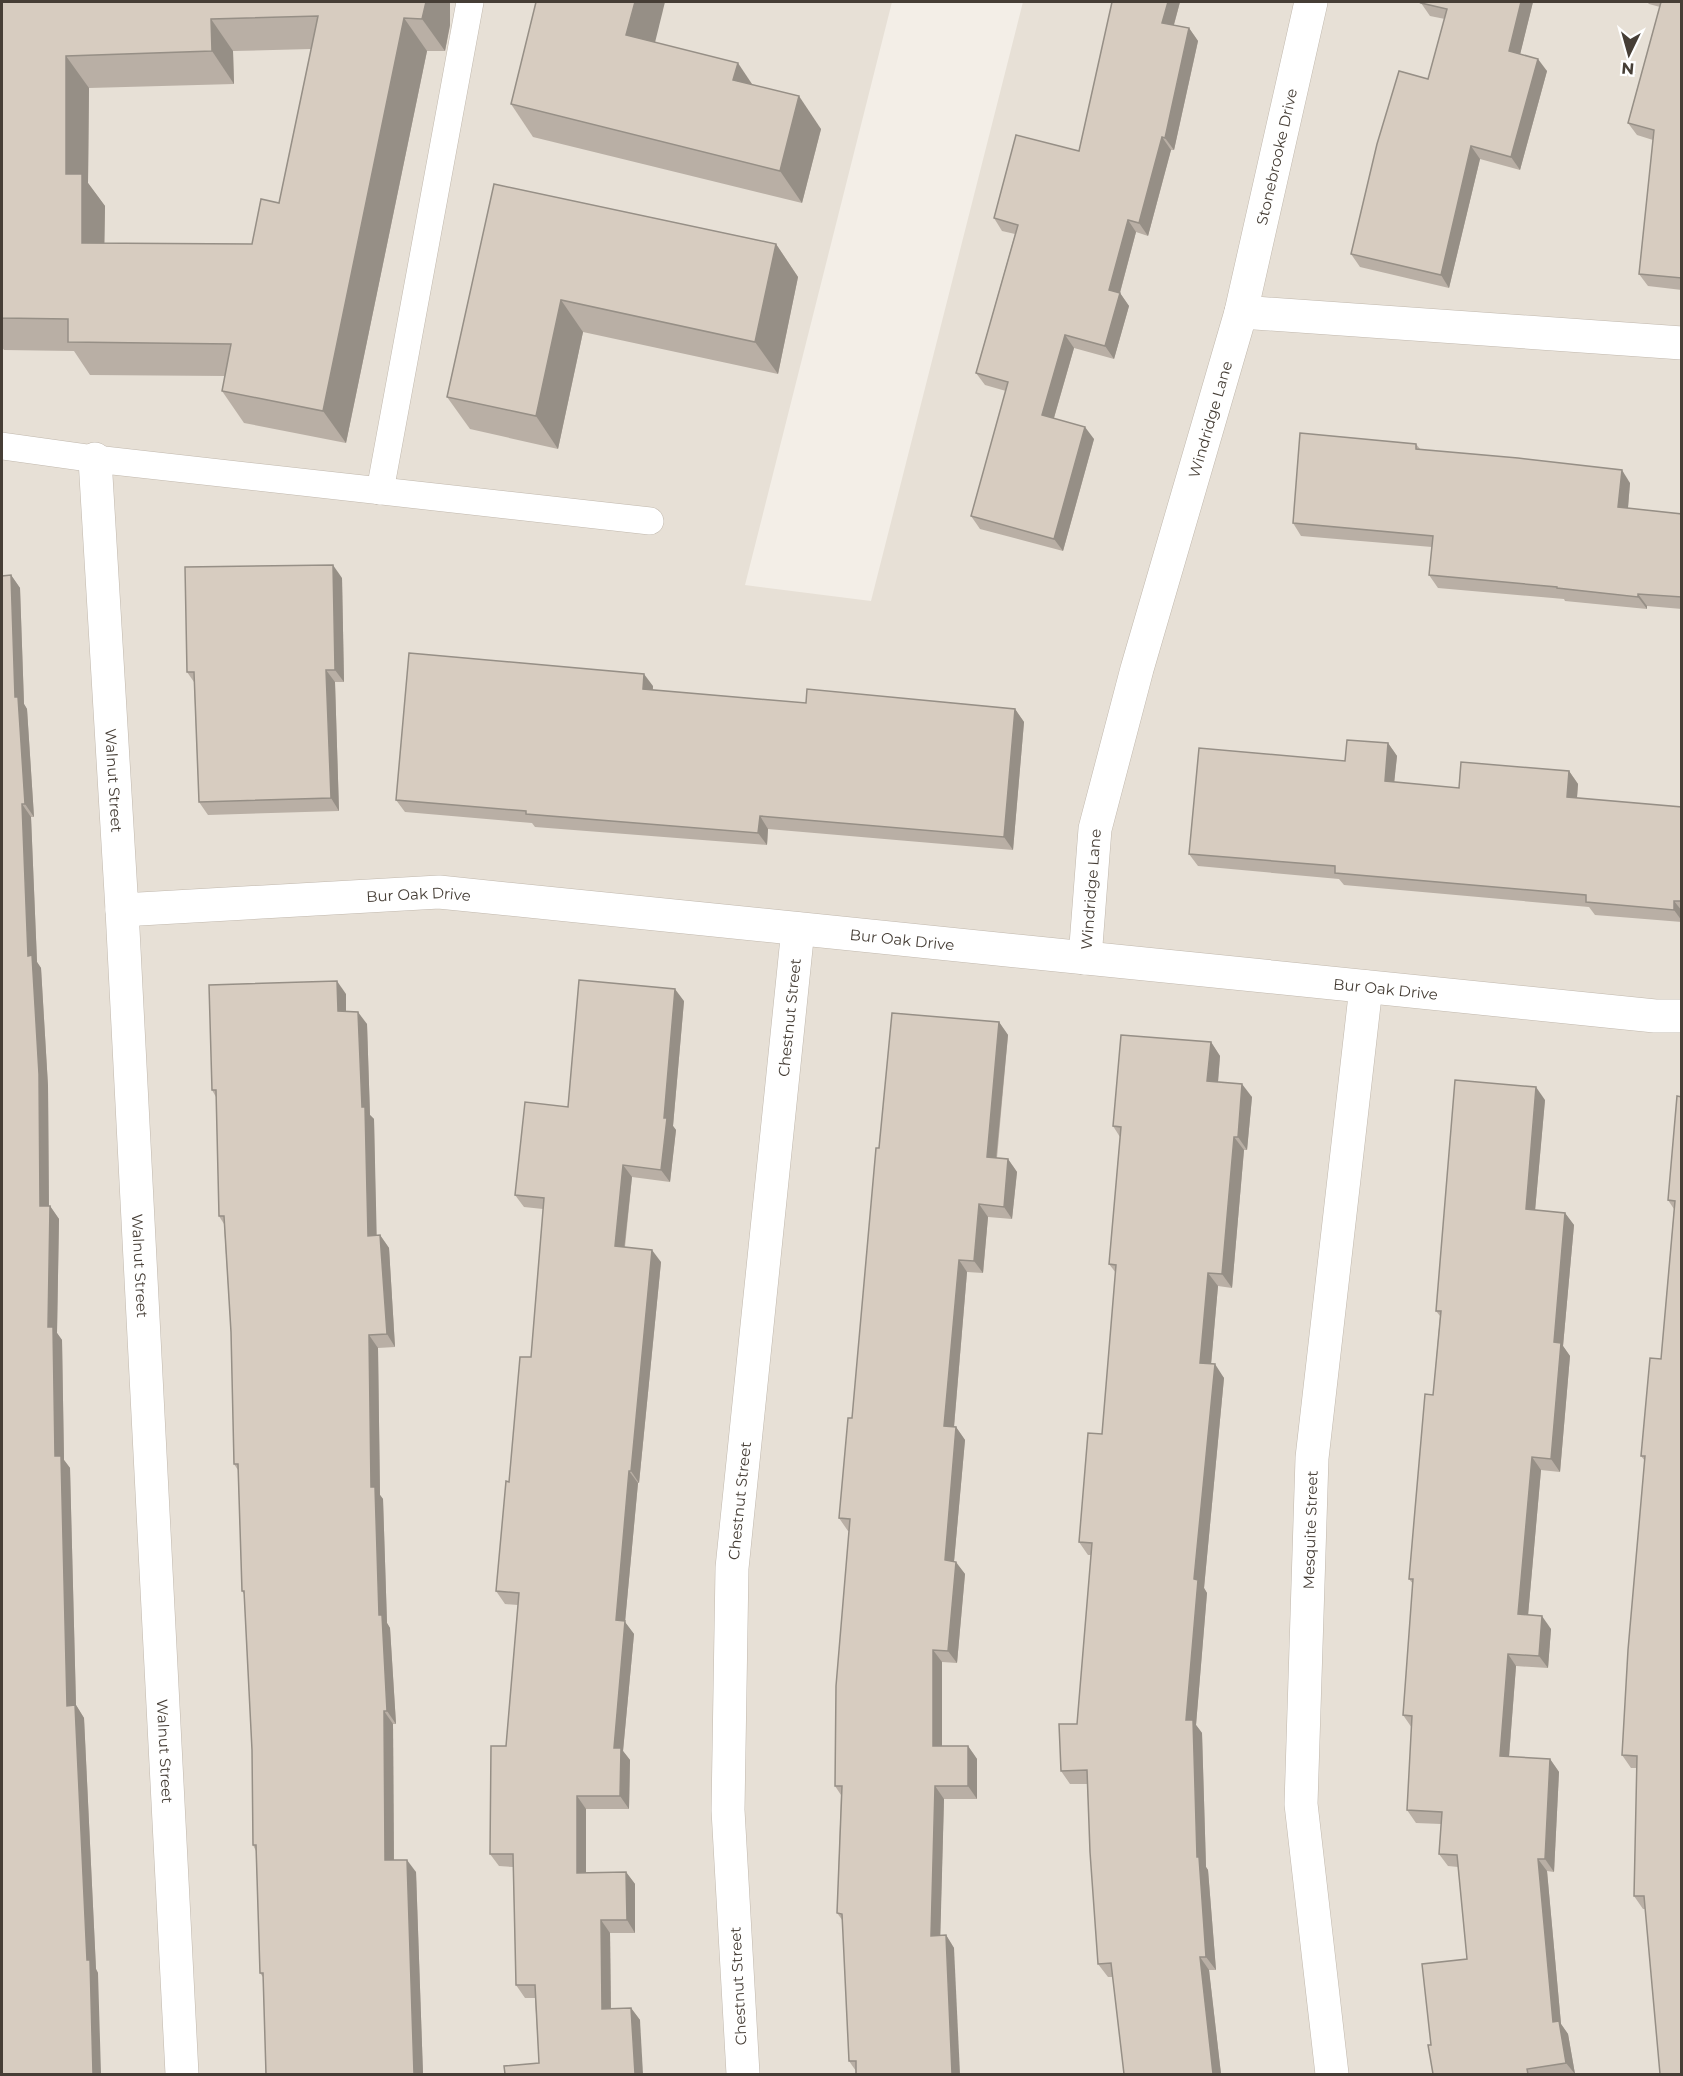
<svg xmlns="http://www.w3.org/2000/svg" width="1683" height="2076" viewBox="0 0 1683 2076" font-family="Montserrat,sans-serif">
<rect width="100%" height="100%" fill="#f3eee7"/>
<path fill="#e7e0d6" d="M2,2H892L745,585L871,601L1023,2H1681V2074H2Z"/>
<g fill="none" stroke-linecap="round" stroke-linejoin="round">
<defs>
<g id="service">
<path d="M2,446L95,459L650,521"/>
<path d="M380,491L470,2"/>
</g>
<g id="minor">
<path d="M1241,312L1682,343"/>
<path id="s1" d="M95,459L122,910L182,2074"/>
<path id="s2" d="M122,910L439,892L1655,1016H1682"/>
<path id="s3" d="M1085,958L1095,829L1137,669L1241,312L1311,2"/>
<path id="s4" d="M743,2074L728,1810L732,1568L798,929"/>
<path id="s5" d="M1332,2074L1301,1804L1312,1458L1366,987"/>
</g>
</defs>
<use href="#service" stroke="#c1b8ad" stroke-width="28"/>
<use href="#minor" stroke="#c1b8ad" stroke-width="34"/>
<use href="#service" stroke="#fff" stroke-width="27"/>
<use href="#minor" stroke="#fff" stroke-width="33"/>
</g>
<g fill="#b9afa5" fill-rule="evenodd">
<path d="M2,2H450V25L445,51H427L346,443L244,423L222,391L225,376L90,375L74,351L4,350L2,347ZM311,49L279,203L252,244L104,243L105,206L88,183L89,88L234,84L233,51Z"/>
<path d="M1112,2H1180L1174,25L1189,28L1198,41L1174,150H1171L1148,236L1136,232L1120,293L1129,306L1114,359L1074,348L1054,418L1094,439L1063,551L980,529L971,516L1006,391L985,385L976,373L1015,234L1002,231L994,218L1079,151Z"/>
<path d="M1422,2H1533L1520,54L1547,71L1520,170L1480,159L1449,288L1360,267L1351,254L1428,79L1445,19L1430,16L1421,3Z"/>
<path d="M1647,2H1682V290L1648,286L1639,274L1653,140L1637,135L1628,123L1660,7L1649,4Z"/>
<path d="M655,43L753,85L821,129L802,203L533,137L511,104Z"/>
<path d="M494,184L776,244L798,277L778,374L583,332L558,449L470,429L447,397Z"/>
<path d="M1416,444L1420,449L1630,483L1628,508L1682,514V609L1647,606V609L1565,601L1564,599L1438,588L1429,575L1432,547L1301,536L1293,523Z"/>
<path d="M11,575L20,588L24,704L27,709L34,817H31L37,962L41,968L48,1086L49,1206H50L59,1219L57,1333L62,1340L64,1460L70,1468L76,1705L84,1718L96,1969L98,1973L2,2074Z"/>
<path d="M342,578L344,682H335L339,811L208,815L199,802L194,682L187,672Z"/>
<path d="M653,686V690L806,703L1015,709L1024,722L1013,850L768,829L767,845L535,827L532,823L405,812L396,800Z"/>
<path d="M1388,743L1397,756L1394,782L1459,788L1569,771L1578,784L1577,798L1682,807V922L1595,915L1589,907L1344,885L1339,879L1198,866L1189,854L1345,761Z"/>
<path d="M346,994V1011L367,1024L370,1115L374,1119L376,1235H380L389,1248L395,1347L378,1348L380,1495L383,1499L387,1623L390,1628L396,1724H393L394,1860L416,1872L423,2074H266L263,1977L260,1973L256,1851L253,1845L252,1750L244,1594L242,1591L238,1470L234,1464L231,1332L224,1224L219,1216L216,1097L212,1090Z"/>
<path d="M684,1001L673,1126L676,1130L670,1182L632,1177L625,1247L661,1262L639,1483H638L625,1622L634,1634L623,1751L630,1760L629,1809H586V1873L626,1872L635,1884V1933H610L611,2009L631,2008L640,2020L539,2063L535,1998H525L516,1985L513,1867L499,1866L490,1854L506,1746L518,1605L505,1604L496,1591L509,1482L531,1357L543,1209L524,1207L515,1195L568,1107Z"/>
<path d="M999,1022L1008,1035L997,1158L1008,1159L1017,1172L1012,1219L988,1217L983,1273L967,1272L954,1427H956L965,1440L954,1561L965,1574L957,1663L942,1662V1746H968L977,1759V1799H944L940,1935H946L954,1948L856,2071L849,2061L843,1921L837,1913L841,1795L835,1786L849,1531H848L839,1518L852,1418L879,1148Z"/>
<path d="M1211,1042L1220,1056L1218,1082L1252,1097L1247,1150H1244L1232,1288L1218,1286L1211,1364L1224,1378L1204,1588L1207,1593L1196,1725L1202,1733L1206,1867L1208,1870L1216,1970H1209L1221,2074H1124L1113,1977H1108L1098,1964L1087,1784H1070L1061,1771L1077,1724L1091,1555H1088L1079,1542L1102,1434L1116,1273L1109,1264L1120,1137L1113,1126Z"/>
<path d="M1682,1097L1645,1909H1643L1634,1896L1637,1768H1631L1622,1755L1645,1461L1641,1456L1661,1359L1674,1209L1668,1200Z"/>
<path d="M1545,1100L1535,1210L1565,1213L1574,1225L1563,1346L1570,1356L1560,1472L1541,1470L1528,1615L1551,1629L1548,1668L1516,1666L1509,1757L1550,1759L1559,1772L1554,1872L1547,1871L1561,2024L1568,2034L1575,2074H1433L1431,2045L1467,1959L1458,1867L1448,1866L1439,1854L1441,1824L1416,1823L1407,1810L1412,1728L1403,1715L1413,1584L1409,1579L1433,1395L1440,1316L1436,1311Z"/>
</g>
<g fill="#968f86">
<path d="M426,2H450V25L445,51L422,19Z"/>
<path d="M635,2H665L649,67L626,35Z"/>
<path d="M1168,2H1180L1171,35L1162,23Z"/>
<path d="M1521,2H1533L1518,63L1509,51Z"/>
<path d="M404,18L427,51L346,443L323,411Z"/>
<path d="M211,19L233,51L234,84L212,51Z"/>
<path d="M1189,28L1198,41L1174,150L1165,138Z"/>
<path d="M66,56L89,88L88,183L105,206L104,275L82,243L66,174Z"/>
<path d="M1538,59L1547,71L1520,170L1511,157Z"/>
<path d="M738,63L760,96L733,80Z"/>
<path d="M799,96L821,129L802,203L780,171Z"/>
<path d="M1162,137L1171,150L1148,236L1139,223Z"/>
<path d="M1471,146L1480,159L1449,288L1441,275Z"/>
<path d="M1128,220L1136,232L1119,296L1120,293L1129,306L1114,359L1105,346L1109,290Z"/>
<path d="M776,244L798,277L778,374L755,342Z"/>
<path d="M561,300L583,332L558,449L536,416Z"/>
<path d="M1065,335L1074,348L1051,428L1042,415Z"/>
<path d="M1085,427L1094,439L1063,551L1054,539Z"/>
<path d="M1622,470L1630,483L1627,519L1618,507Z"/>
<path d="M333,565L342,578L344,682L335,670Z"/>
<path d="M11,575L20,588L24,704L27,709L34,817L25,804L15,697Z"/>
<path d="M1638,594L1647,606V609L1638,597Z"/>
<path d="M326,670L335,682L339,811L331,798Z"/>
<path d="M644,674L653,686L652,702L643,689Z"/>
<path d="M1015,709L1024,722L1013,850L1004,837Z"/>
<path d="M1388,743L1397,756L1393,794L1385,781Z"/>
<path d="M1569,771L1578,784L1576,810L1567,797Z"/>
<path d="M22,804L31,817L37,962L41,968L48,1086L49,1219L40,1206L28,956Z"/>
<path d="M760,816L768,829L767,845L758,833Z"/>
<path d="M1674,901L1682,911V921L1674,910Z"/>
<path d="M337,981L346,994V1024L338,1011Z"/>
<path d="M675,989L684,1001L673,1126L676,1130L670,1182L661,1170L664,1118Z"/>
<path d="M358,1012L367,1024L370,1115L374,1119L377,1248L368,1236Z"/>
<path d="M999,1022L1008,1035L995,1170L987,1157Z"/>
<path d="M1211,1042L1220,1056L1217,1094L1207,1081Z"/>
<path d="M1242,1084L1252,1097L1247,1150L1238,1137Z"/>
<path d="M1536,1087L1545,1100L1534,1222L1526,1209Z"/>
<path d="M1234,1137L1244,1150L1232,1288L1222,1274Z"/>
<path d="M1008,1159L1017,1172L1012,1219L1004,1207Z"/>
<path d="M623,1165L632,1177L623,1259L615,1246Z"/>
<path d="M979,1204L988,1217L983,1273L974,1261Z"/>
<path d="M50,1206L59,1219L57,1333L62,1340L64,1460L70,1468L76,1705L84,1718L96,1969L98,1973L101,2074H93L87,1960L67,1706L48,1327Z"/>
<path d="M1565,1213L1574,1225L1563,1346L1570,1356L1560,1472L1551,1459L1554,1342Z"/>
<path d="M380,1235L389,1248L395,1347L387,1334Z"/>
<path d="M652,1250L661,1262L639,1483L631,1471Z"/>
<path d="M959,1260L967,1272L953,1438L944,1426Z"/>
<path d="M1208,1273L1218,1286L1210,1376L1200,1363Z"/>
<path d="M369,1335L378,1348L380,1495L383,1499L387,1623L390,1628L396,1724L387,1711L379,1615L371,1487Z"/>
<path d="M1215,1364L1224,1378L1204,1588L1207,1593L1196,1725L1202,1733L1206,1867L1208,1870L1216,1970L1206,1957L1197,1857L1186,1720L1194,1579Z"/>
<path d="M956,1427L965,1440L953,1573L945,1560Z"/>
<path d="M1532,1457L1541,1470L1527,1627L1518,1614Z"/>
<path d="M629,1471L638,1483L625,1622L634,1634L623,1751L630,1760L629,1809L620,1796L614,1748L616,1620Z"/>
<path d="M956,1562L965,1574L957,1663L948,1651Z"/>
<path d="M1542,1616L1551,1629L1548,1668L1539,1656Z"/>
<path d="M933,1650L942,1662V1758L933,1746Z"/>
<path d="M1508,1654L1516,1666L1508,1769L1500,1756Z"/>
<path d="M384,1711L393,1724L394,1873L385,1860Z"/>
<path d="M968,1746L977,1759V1799L968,1786Z"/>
<path d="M1550,1759L1559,1772L1554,1872L1545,1859Z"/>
<path d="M935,1786L944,1799L940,1948L931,1936Z"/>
<path d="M577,1796L586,1809V1886L577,1873Z"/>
<path d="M1538,1859L1547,1871L1561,2024L1568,2034L1575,2074L1566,2063L1553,2022Z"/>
<path d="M407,1860L416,1872L423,2074H414Z"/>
<path d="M626,1872L635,1884V1933L627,1920Z"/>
<path d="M601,1920L610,1933L611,2022L602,2009Z"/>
<path d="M946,1935L954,1948L960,2074H952Z"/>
<path d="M1200,1957L1209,1970L1221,2074H1213Z"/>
<path d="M631,2008L640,2020L643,2074H635Z"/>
</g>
<g fill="#d7ccc0" stroke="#968f86" stroke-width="1.5" fill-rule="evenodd">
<path d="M2,2H426L422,19L404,18L323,411L222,391L231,344L68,342V319L2,318ZM318,16L279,203L261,199L252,244L82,243V174H66V56L212,51L211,19Z"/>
<path d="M536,2H635L626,35L738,63L733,80L799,96L780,171L511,104Z"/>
<path d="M1112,2H1168L1162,23L1189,28L1165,138L1162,137L1139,223L1128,220L1109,290L1120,293L1105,346L1065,335L1042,415L1085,427L1054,539L971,516L1008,382L976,373L1018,225L994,218L1016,135L1079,151Z"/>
<path d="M1422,2H1521L1509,51L1538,59L1511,157L1471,146L1441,275L1351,254L1377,144L1399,71L1428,79L1447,9L1421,3Z"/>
<path d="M1661,2H1682V278L1639,274L1654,130L1628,123Z"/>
<path d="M494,184L776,244L755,342L561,300L536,416L447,397Z"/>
<path d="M1300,433L1416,444V449L1518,458L1622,470L1618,507L1682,514V597L1638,594V597L1557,588V587L1429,575L1433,536L1293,523Z"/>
<path d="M333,565L335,670H326L331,798L199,802L194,672H187L185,567Z"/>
<path d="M11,575L15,697H18L25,804H22L28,956L32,955L39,1074L40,1206H50L48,1327H53L55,1456H61L67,1706L75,1705L87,1960H90L93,2074H2V576Z"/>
<path d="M409,653L644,674L643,689L806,703L807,689L1015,709L1004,837L760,816L758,833L526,814V811L396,800Z"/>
<path d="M1347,740L1388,743L1385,781L1459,788L1461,762L1569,771L1567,797L1682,807V901H1674V910L1586,902V895L1335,873V866L1189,854L1199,748L1345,761Z"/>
<path d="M579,980L675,989L664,1118H667L661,1170L623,1165L615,1246L652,1250L631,1471H629L616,1620L625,1621L614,1748H621L620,1796H577V1873L626,1872L627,1920H601L602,2009L631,2008L635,2074H505L504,2066L539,2063L535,1985H516L513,1854H490L491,1746H506L519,1593L496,1591L506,1481L509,1482L520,1357H531L544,1198L515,1195L525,1102L568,1107Z"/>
<path d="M337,981L338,1011L358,1012L362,1107H365L368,1236L380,1235L387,1334L369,1335L371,1487H375L379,1615H382L387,1711H384L385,1860H407L414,2074H266L263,1973H260L256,1845H253L252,1750L244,1591H242L238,1464H234L231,1332L224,1216H219L216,1090H212L209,985Z"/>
<path d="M892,1013L999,1022L987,1157L1008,1159L1004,1207L979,1204L974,1261L959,1260L944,1426L956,1427L945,1560L956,1562L948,1651L933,1650V1746H968V1786H935L931,1936L946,1935L952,2074H856V2061H849L842,1914L837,1913L842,1786H835L836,1686L850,1519L839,1518L848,1418H852L876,1148H879Z"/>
<path d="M1121,1035L1211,1042L1207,1081L1242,1084L1238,1137H1234L1222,1274L1208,1273L1200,1363L1215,1364L1194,1579L1198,1580L1186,1720H1193L1197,1857H1199L1206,1957H1200L1213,2074H1124L1111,1963L1098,1964L1090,1852L1087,1770L1061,1771L1059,1724H1077L1092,1543L1079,1542L1088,1433L1102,1434L1116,1265L1109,1264L1121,1127L1113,1126Z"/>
<path d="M1455,1080L1536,1087L1526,1209L1565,1213L1554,1342L1561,1343L1551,1459L1532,1457L1518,1614L1542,1616L1539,1656L1508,1654L1500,1756L1550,1759L1545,1859H1538L1553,2022L1559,2021L1566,2063L1527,2069L1528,2074H1433L1428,2045H1431L1422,1964L1467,1959L1457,1855L1439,1854L1442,1812L1407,1810L1412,1716L1403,1715L1413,1579H1409L1425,1394L1433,1395L1441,1311H1436Z"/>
<path d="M1677,1096L1682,1097V2074H1660L1644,1896H1634L1637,1756L1622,1755L1628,1650L1645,1456H1641L1650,1358L1661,1359L1675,1201L1668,1200Z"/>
</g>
<g text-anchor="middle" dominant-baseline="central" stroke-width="4.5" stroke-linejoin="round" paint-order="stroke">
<g font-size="15" fill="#463e36" stroke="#fff">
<text stroke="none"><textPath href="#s3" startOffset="826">Stonebrooke Drive</textPath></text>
<text stroke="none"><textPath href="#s3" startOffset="555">Windridge Lane</textPath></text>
<text stroke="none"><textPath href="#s1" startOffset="322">Walnut Street</textPath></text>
<text stroke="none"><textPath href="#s3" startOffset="69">Windridge Lane</textPath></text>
<text stroke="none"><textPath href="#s2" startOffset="297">Bur Oak Drive</textPath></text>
<text stroke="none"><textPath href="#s2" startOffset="783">Bur Oak Drive</textPath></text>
<text stroke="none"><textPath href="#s2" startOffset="1269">Bur Oak Drive</textPath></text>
<text stroke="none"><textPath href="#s4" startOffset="1060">Chestnut Street</textPath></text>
<text stroke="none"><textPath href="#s1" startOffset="808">Walnut Street</textPath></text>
<text stroke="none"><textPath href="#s4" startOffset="574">Chestnut Street</textPath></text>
<text stroke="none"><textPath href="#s5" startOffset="546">Mesquite Street</textPath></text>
<text stroke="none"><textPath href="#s1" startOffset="1294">Walnut Street</textPath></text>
<text transform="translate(738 1986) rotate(-93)">Chestnut Street</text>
</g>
</g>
<rect width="1683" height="2076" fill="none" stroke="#463e36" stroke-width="6"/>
<g transform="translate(1629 54) rotate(185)" stroke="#ffffff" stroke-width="4.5" paint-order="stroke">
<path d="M0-4.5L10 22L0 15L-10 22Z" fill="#463e36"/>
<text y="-9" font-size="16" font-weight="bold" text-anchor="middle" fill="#463e36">N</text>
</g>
</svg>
